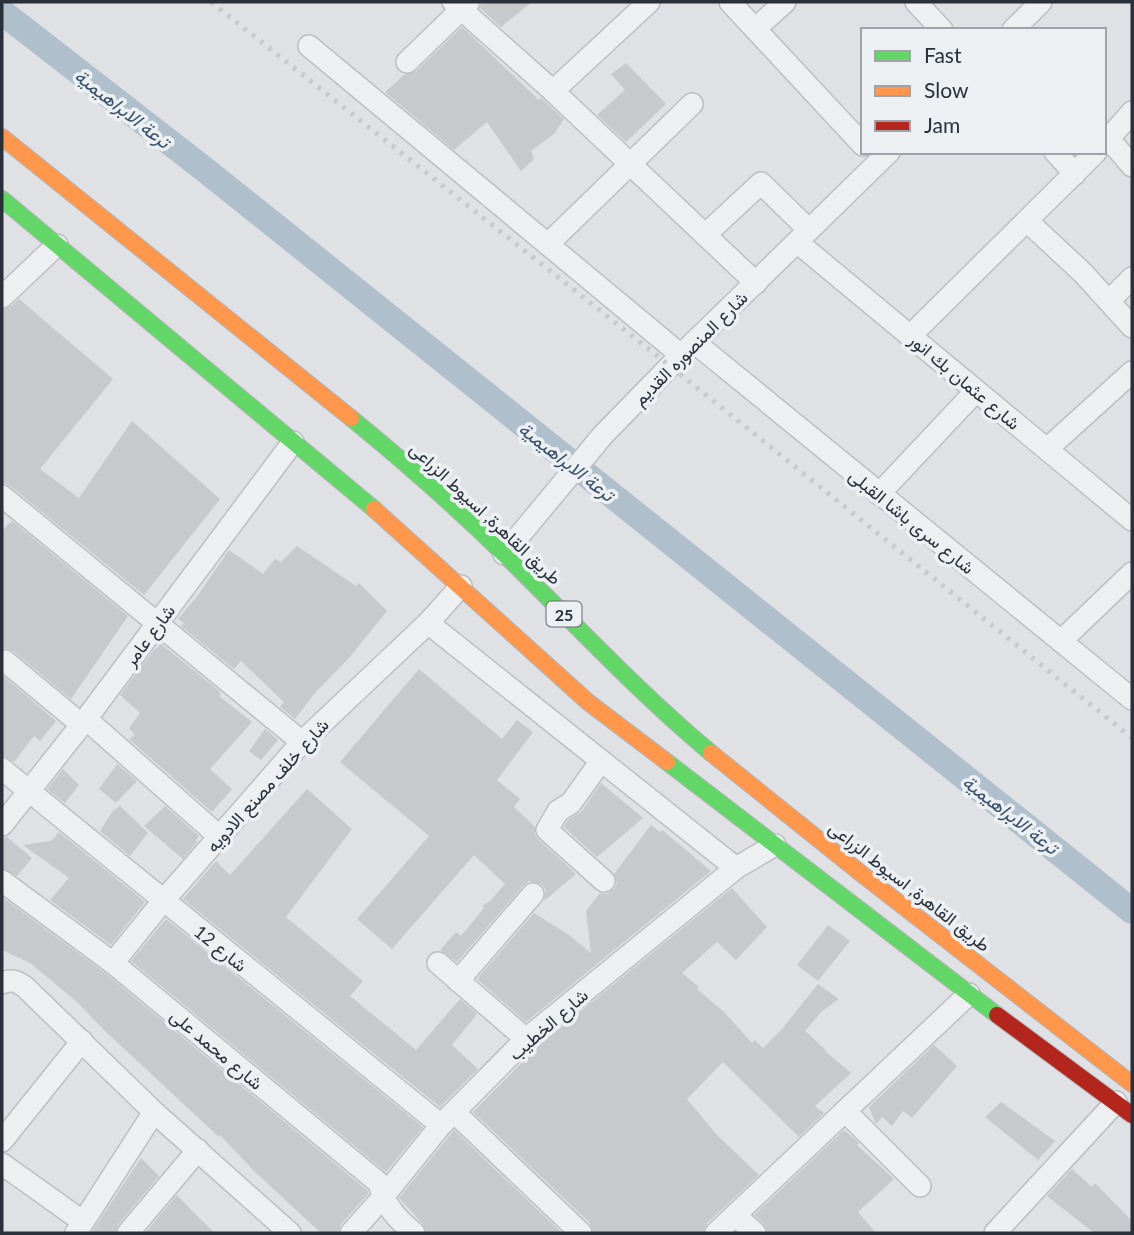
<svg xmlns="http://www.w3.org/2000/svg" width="1134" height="1235" viewBox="0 0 1134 1235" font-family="Lato,Vazirmatn,sans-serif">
<rect width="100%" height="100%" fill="#dfe1e4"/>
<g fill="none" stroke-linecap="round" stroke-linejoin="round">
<path stroke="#b0bfcc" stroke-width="26" d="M2,12L204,169L1132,911"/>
</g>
<g fill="#c7c9cc">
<path d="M482,2H532L501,27L480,8Z"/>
<path d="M462,27L539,100L541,98L564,119L554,134L531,151L534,159L521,171L487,122L454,150L385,92L404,75L416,71Z"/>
<path d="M626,63L666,104L626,142L597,115L625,90L611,74Z"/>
<path d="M19,299L113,379L40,469L79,498L132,421L220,499L144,595L10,486L2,482V310L10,307Z"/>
<path d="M12,521L128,616L71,699L13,651L2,648V530Z"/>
<path d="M297,546L356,586L359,583L387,611L349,658L314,694L295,719L280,707L284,702L241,661L234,669L181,626L184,623L178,619L198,595L229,550L263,574L275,559L281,562Z"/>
<path d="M161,644L217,689L221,694L219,696L252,722L210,769L232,789L212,812L129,739L135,735L129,728L140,713L120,695L152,652Z"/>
<path d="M419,669L502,739L517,720L533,732L497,780L520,799L514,807L535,827V834L538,839L576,874L544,901L546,890L541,884L529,881L524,885L457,962L440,950L456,932L461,936L484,908L482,906L490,901L505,884L474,855L392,949L357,919L429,836L340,762Z"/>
<path d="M2,675L56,721L40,741L34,736L14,762L2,756Z"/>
<path d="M265,729L278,740L261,760L249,751Z"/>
<path d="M117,764L137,781L116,803L99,789Z"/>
<path d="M63,769L79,785L65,803L47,789Z"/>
<path d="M601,783L643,818L597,857L564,827L568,820L582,811Z"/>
<path d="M307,789L352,829L286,917L363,981L350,996L416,1050L460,999L477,1014L452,1045L478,1069L440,1107L183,899L216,861L230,875Z"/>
<path d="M120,806L148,833L130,856L100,831L112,812Z"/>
<path d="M165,806L199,836L196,840L197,842L183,859L144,826Z"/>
<path d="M651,825L660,832L662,830L711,871L526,1022L477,979L534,913L569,935L591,953L586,911L600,893L607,894L614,889L617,883L614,874Z"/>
<path d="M59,832L145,902L111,945L50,900L69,878L23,845L51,841Z"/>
<path d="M7,837L32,858L17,876L2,868V838Z"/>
<path d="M732,888L767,927L736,960L717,942L682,973L699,987L697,989L723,1011L752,1043L755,1040L763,1048L781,1030L818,984L839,999L822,1011L805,1031L826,1050L825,1051L851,1073L815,1106L824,1113L799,1137L723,1062L687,1099L717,1135L759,1175L707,1223L703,1233H594L590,1223L473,1112L539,1045Z"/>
<path d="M2,897L105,973L368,1191V1194L341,1224L338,1233H321L254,1171L220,1135L219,1137L105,1031L76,1001L30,963L2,950Z"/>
<path d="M166,919L423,1127L386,1172L131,961Z"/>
<path d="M828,925L850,941L818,981L797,965Z"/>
<path d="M934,1045L957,1066L912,1118L903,1111L892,1126L882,1117L876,1124L869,1107Z"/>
<path d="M1001,1102L1055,1141L1038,1160L985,1117Z"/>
<path d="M454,1130L562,1233H427L423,1224L399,1198Z"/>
<path d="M844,1130L859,1143L857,1145L894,1179L858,1212L876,1233H768L764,1224L754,1215Z"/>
<path d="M141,1158L159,1176L118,1225L115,1233H91Z"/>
<path d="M1072,1169L1092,1187L1095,1183L1132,1221V1233H1094L1047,1196Z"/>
<path d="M177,1195L194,1213L215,1233H145Z"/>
</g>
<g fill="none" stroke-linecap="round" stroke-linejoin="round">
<defs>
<g id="street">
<path d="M453,2L553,91L756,283"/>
<path d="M730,2L863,145"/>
<path d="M916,2L942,30"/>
<path d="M755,29L785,2"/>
<path d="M1013,30L1041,2"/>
<path d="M309,46L681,355"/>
<path d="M407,62L469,2"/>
<path d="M553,91L649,2"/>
<path d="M1109,139L1132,166"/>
<path d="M1104,144L1132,112"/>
<path d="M1055,152L1075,174"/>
<path d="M1027,221L1083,273L1132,327"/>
<path d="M705,235L761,183L809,230"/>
<path d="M797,242L1132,520"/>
<path d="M548,244L692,104"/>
<path d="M2,297L57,245"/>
<path d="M1109,301L1132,278"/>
<path d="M910,336L1096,152"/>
<path d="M694,342L1132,699"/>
<path d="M1047,449L1132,372"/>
<path d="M879,494L976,391"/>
<path d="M2,496L302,742"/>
<path d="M504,554L603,435L681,355L889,152"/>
<path d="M428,623L736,868"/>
<path d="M1061,641L1132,573"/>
<path d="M5,661L82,725"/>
<path d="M86,719L220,837"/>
<path d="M601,761L571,803L558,811L547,830L604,881"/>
<path d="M2,769L441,1125"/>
<path d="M2,825L86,719L293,442"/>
<path d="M2,881L113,963L379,1183C385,1206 396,1218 414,1233"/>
<path d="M113,963L163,901L302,742L428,623L461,586"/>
<path d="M438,963L526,1039"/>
<path d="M458,981L533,894"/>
<path d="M2,983C11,979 17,981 25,987L154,1112L290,1233"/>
<path d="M845,1111L920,1186"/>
<path d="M454,1112L581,1233"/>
<path d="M2,1141L82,1041"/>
<path d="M2,1164L82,1221"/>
<path d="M735,1215L755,1233"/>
<path d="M76,1233L154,1112"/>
<path d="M128,1233L198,1150"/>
<path d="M351,1233L383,1197L441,1125L526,1039L736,868L775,845"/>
<path d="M716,1233L969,994"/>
<path d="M995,1233L1116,1102"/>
</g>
<g id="fast">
<path d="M2,199L374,509"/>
<path d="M351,418C405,462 457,508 507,557C574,623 639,693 711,753"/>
<path d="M667,762L997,1015"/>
</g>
<g id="slow">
<path d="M2,137L351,418"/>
<path d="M374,509L588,702L667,762"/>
<path d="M711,753L863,875L1132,1084"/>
</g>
<path id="jam" d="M997,1015L1132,1115"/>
</defs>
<use href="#street" stroke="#bdbfc2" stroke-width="24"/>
<use href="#fast" stroke="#b2b4b8" stroke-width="18"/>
<use href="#slow" stroke="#b2b4b8" stroke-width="18"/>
<use href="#jam" stroke="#b2b4b8" stroke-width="18"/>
<use href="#street" stroke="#eeeff1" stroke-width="21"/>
<use href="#fast" stroke="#63d668" stroke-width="16"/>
<use href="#slow" stroke="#ff974d" stroke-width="16"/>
<use href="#jam" stroke="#b3261e" stroke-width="16"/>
<path stroke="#c8c9cb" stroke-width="5" stroke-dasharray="3.5 7" stroke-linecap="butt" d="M211,2L670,366L1132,738"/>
</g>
<g text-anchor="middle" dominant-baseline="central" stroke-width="7" stroke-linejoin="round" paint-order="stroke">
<rect fill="#edf0f3" stroke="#646a72" stroke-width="2" x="546.5" y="601.5" width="35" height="25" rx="5"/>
<g font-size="16" font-weight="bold" fill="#29303a">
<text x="564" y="614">25</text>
</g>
<g font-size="18" fill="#29303a" stroke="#edf0f3">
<text transform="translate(690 348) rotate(-45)">شارع المنصوره القديم</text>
<text transform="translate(965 381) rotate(40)">شارع عثمان بك انور</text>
<text transform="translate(486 513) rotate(43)">طريق القاهرة, اسيوط الزراعى</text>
<text transform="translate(912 521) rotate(39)">شارع سرى باشا القبلى</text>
<text transform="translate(149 635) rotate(-53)">شارع عامر</text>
<text transform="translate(267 785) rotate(-48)">شارع خلف مصنع الادويه</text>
<text transform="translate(910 886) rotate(38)">طريق القاهرة, اسيوط الزراعى</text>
<text transform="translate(221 948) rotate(39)">شارع 12</text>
<text transform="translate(548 1024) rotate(-41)">شارع الخطيب</text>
<text transform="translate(217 1049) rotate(40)">شارع محمد على</text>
</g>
<g font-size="19" font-style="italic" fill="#385069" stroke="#edf0f3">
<text transform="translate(123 108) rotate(38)">ترعة الابراهيمية</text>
<text transform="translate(567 461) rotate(38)">ترعة الابراهيمية</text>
<text transform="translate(1011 814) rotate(38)">ترعة الابراهيمية</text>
</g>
</g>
<rect width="1134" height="1235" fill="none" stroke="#29303a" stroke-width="7"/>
<rect x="861" y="28" width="245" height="126" fill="#edf0f3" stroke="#9fa3a9" stroke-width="2"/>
<rect x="875" y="51" width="35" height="10" fill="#63d668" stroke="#9fa3a9" stroke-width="2"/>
<text x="924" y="63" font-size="21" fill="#29303a">Fast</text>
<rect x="875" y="86" width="35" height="10" fill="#ff974d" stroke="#9fa3a9" stroke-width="2"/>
<text x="924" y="98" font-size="21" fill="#29303a">Slow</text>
<rect x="875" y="121" width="35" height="10" fill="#b3261e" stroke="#9fa3a9" stroke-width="2"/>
<text x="924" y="133" font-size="21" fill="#29303a">Jam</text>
</svg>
